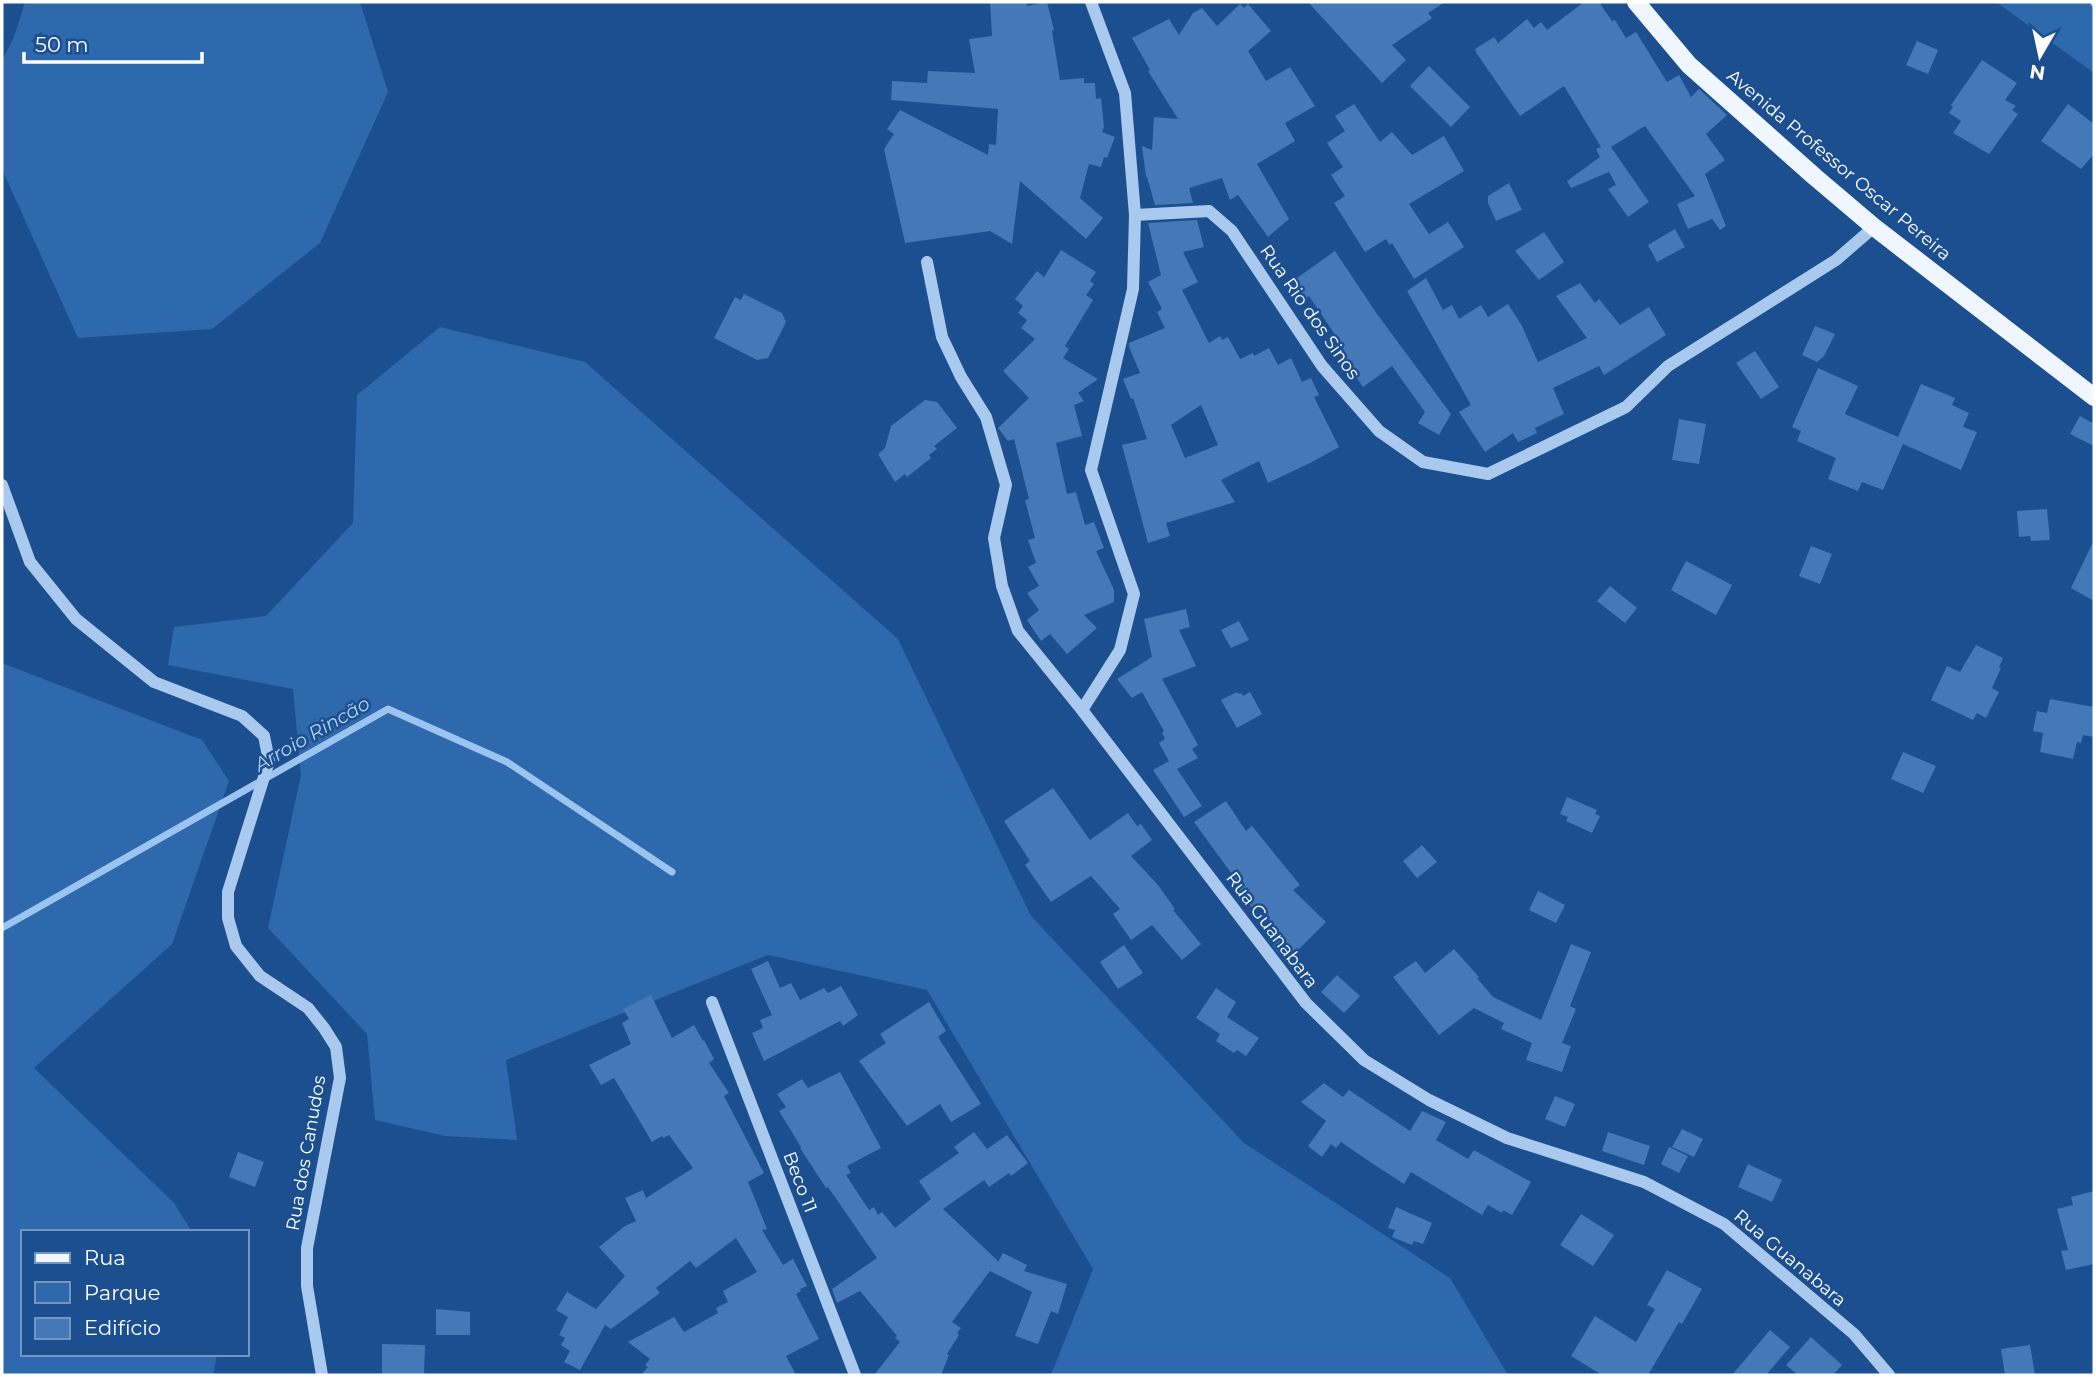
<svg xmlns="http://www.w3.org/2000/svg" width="2096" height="1377" viewBox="0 0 2096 1377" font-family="Montserrat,sans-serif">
<rect width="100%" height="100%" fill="#1b4f8f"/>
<g fill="#2e69ad">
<path d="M25,2H360L388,92L320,243L212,329L78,338L2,169V61L14,37Z"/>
<path d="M1996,2H2094V73Z"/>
<path d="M440,327L585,362L898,639L1031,916L1244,1143L1450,1278L1508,1375H1051L1093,1269L927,990L768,955L506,1060L517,1140L445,1136L375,1120L367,1034L268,928L301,775L293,689L168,665L174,627L266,616L353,523L357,395Z"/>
<path d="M2,663L202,740L229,781L172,944L34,1068L174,1203L192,1232H23V1354H217L213,1375H2Z"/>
</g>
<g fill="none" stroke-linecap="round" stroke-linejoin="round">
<g stroke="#9cc4f0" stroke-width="7">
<path d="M2094,2V3"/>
<path d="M2,928L388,709L507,762L672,872"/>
</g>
</g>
<g fill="#4478b7" fill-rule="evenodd">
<path d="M990,2H1027V6L1047,2L1054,30L1052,31L1060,80L1084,78V83H1095L1096,99L1101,98L1104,127L1102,132L1115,137L1107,158L1104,157L1101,167L1089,164L1080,198L1103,218L1086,239L1020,181L1012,244L990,231L905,243L884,149L894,134L887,129L900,110L988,155L989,144L996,145L998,109L891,100L892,81L927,83L928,71L975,73L969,39L992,36Z"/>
<path d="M1308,2H1445L1428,13L1432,18L1392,45L1406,60L1382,83Z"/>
<path d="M1584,2H1599L1612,21L1615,20L1626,38L1636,32L1667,82L1679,75L1691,97L1699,89L1727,115L1706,134L1725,160L1705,174L1726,226L1720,230L1712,219L1688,229L1677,204L1695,196L1645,126L1611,147L1649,202L1628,217L1608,189L1616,185L1609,172L1571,188L1567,181L1600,157L1596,149L1601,147L1564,86L1520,116L1477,54L1475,49L1494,37L1498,43L1527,19L1534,28L1541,22L1547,30Z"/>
<path d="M1240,4L1244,8L1248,4L1271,31L1248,51L1266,81L1290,67L1315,106L1285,123L1295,141L1257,164L1289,219L1268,237L1238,195L1230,200L1222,178L1189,188L1193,203L1155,205L1147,177H1146L1142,146L1152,150L1154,117L1178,119L1148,71L1150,70L1132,38L1169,19L1179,35L1193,13L1202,8L1217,26Z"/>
<path d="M1917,41L1938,50L1928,74L1906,65Z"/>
<path d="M1982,60L2017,83L2005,100L2016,106L2012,110L2018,114L1989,154L1953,133L1961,121L1949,113L1953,107L1951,105Z"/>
<path d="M1429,66L1470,107L1451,127L1410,86Z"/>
<path d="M1354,104L1380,142L1392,132L1412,155L1444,136L1464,171L1409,204L1429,234L1448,222L1464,247L1414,279L1392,243L1390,245L1386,239L1365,252L1334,203L1345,196L1331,175L1343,167L1327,143L1345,131L1335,116Z"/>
<path d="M2068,104L2094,124V154L2081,169L2041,141Z"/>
<path d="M1509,183L1522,210L1496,221L1488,203V196Z"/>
<path d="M1197,220L1204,247L1183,252L1198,282L1182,290L1209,343L1220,336L1222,340L1228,337L1240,359L1253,353L1254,356L1269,348L1278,365L1291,358L1302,382L1311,378L1319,395L1314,397L1339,447L1312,462L1268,483L1259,461L1221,480L1235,502L1166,523L1170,536L1148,543L1122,445L1147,439L1133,398L1131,399L1123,379L1140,373L1129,347V343L1165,328L1157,312L1162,309L1148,282L1161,275L1148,223ZM1201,405L1218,445L1185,458L1171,425Z"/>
<path d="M1675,229L1685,247L1657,262L1648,245Z"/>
<path d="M1544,232L1564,262L1539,280L1515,251Z"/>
<path d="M1061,250L1096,272L1090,281L1094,284L1086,295L1093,300L1065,346L1069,349L1063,358L1098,379L1078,393L1084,401L1074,405L1082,436L1056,443L1067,494L1076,492L1085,525L1094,522L1104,548L1096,551L1114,590V602L1084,615L1097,628L1067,654L1050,634L1041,641L1027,620L1039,610L1027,593L1039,586L1028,567L1036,563L1028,540L1035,538L1025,500L1029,499L1014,439L1008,441L998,428L1029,398L1003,371L1035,339L1021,328L1027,320L1018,313L1023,306L1015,299L1037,271L1044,277Z"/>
<path d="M1335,251L1377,314L1451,414L1439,435L1418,423L1425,412L1392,366L1363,387L1335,346L1340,342L1309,296L1306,299L1294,280Z"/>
<path d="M1426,278L1443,310L1452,305L1459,319L1481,305L1488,317L1508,304L1522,326L1538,362L1587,338L1556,296L1580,283L1595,303L1599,299L1620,325L1649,307L1666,335L1604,375L1599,366L1553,388L1564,414L1535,428L1537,433L1518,442L1513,433L1485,452L1459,412L1471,405L1407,291Z"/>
<path d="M744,294L782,313L786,322L768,358L757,360L714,338L735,297L741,300Z"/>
<path d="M1815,326L1835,334L1824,356L1817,362L1802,355Z"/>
<path d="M1755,351L1779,387L1761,399L1736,363Z"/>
<path d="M1818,368L1858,386L1845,414L1898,437L1921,384L1955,398L1952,405L1969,413L1963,427L1977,432L1961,470L1903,444L1883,490L1862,482L1858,491L1828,479L1836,458L1797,441L1801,431L1792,427Z"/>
<path d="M925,400L937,402L957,428L934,446L937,449L929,455L931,458L907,477L905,474L895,482L878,454L885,448L891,426Z"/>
<path d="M2080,416L2094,424V446L2070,434Z"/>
<path d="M1679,419L1706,424L1699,464L1672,460Z"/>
<path d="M2047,509L2050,540L2031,541L2030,536L2019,537L2017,511Z"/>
<path d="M2094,540V601L2071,588Z"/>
<path d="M1811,546L1832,554L1820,584L1799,576Z"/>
<path d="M1686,561L1732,585L1716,615L1671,590Z"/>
<path d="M1610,586L1637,608L1625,623L1597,601Z"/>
<path d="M1186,609L1190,627L1179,630L1196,666L1162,679L1198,745L1192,749L1198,758L1177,769L1202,806L1184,817L1153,770L1169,761L1159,743L1165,739L1162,733L1164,731L1142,692L1132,698L1117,679L1152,657L1144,619Z"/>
<path d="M1239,621L1249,640L1231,648L1221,630Z"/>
<path d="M1976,645L2003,658L1999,667L2001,668L1992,688L1999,692L1986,718L1977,713L1973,720L1931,700L1947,666L1960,672Z"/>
<path d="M1237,692L1239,694L1241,693L1243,696L1250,692L1262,714L1237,728L1221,700Z"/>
<path d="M2050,699L2094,707V737L2083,735L2081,743L2077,742L2073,759L2040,752L2043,733L2033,731L2037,711L2047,713Z"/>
<path d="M1903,752L1936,766L1923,793L1891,779Z"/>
<path d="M1053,788L1090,840L1128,813L1137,826L1141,824L1152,840L1131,856L1158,885L1175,909L1173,910L1201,944L1182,960L1152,925L1131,940L1113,914L1120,909L1091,876L1051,902L1025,865L1030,861L1004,821Z"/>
<path d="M1567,797L1597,810L1595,814L1600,816L1592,833L1566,821L1568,817L1560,814Z"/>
<path d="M1226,801L1246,831L1252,826L1300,885L1293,890L1326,922L1286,962L1273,946L1283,937L1258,905L1253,909L1237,890L1239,889L1231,879L1234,877L1194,822Z"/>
<path d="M1422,845L1437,862L1417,878L1403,861Z"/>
<path d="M1538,891L1565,905L1556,923L1529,910Z"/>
<path d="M1571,944L1591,952L1570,1006L1576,1009L1562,1043L1571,1046L1562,1072L1526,1060L1532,1043L1501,1029L1504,1023L1474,1008L1439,1035L1393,977L1416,961L1425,973L1454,949L1479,977L1477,978L1493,997L1541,1020Z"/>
<path d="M1124,945L1143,973L1118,989L1100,962Z"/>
<path d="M768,961L780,988L791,983L800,1000L824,988L828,993L841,986L858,1015L843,1026L840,1021L764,1061L752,1033L763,1028L760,1020L772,1015L751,969Z"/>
<path d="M1337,975L1360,996L1344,1013L1321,992Z"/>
<path d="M1216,988L1236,1002L1227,1017L1259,1038L1246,1056L1237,1050L1234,1053L1216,1041L1220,1034L1196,1018Z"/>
<path d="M651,995L672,1038L694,1025L703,1041L704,1040L714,1059L709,1063L729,1093L724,1096L764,1173L748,1182L767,1229L762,1230L783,1265L793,1259L807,1286L800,1289L801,1291L796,1294L819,1339L786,1356L796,1375H641L648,1367L645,1365L650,1359L628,1342L674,1317L684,1332L718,1313L716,1308L728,1302L723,1291L757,1272L736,1238L696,1268L690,1261L656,1288L660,1293L611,1329L605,1325L580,1370L564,1362L570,1351L561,1345L565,1338L559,1335L568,1317L556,1310L567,1292L596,1309L625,1276L599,1247L625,1226L636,1221L625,1198L643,1190L646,1198L693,1168L669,1135L663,1138L662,1136L652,1142L614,1078L601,1085L589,1065L631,1044L622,1023L629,1019L623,1009Z"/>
<path d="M929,1002L946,1031L938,1037L981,1104L951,1122L940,1104L907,1126L859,1061L886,1043L880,1034Z"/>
<path d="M840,1072L881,1148L847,1166L851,1173L846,1175L869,1210L874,1207L878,1215L882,1212L895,1228L931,1199L919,1181L959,1153L954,1147L974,1132L987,1149L1007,1135L1028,1163L1011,1176L1009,1173L989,1187L984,1180L943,1209L998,1261L997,1262H998L1003,1253L1027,1265L1024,1271L1067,1284L1058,1314L1051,1311L1038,1344L1015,1336L1032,1292L990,1271L952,1322L961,1328L957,1333L959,1335L947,1354L949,1355L941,1375H874L900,1342L895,1338L897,1336L860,1291L837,1303L832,1289L877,1258L828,1187L826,1188L800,1148L801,1147L779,1111L786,1107L777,1094L802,1079L808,1088Z"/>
<path d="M1324,1083L1343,1097L1349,1090L1410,1131L1422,1111L1446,1122L1436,1140L1468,1159L1474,1150L1531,1182L1512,1215L1503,1210L1502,1213L1488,1205L1482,1215L1411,1172L1404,1184L1373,1164L1341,1142L1336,1148L1331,1144L1322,1157L1308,1146L1326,1121L1301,1102Z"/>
<path d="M1555,1096L1575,1104L1565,1127L1545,1119Z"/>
<path d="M1682,1129L1703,1139L1694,1157L1672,1147Z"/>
<path d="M1608,1132L1650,1146L1644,1165L1602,1151Z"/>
<path d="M1669,1147L1688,1156L1679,1173L1661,1164Z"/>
<path d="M238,1152L264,1162L255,1187L229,1177Z"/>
<path d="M1748,1164L1782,1180L1772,1202L1738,1187Z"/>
<path d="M2094,1191V1264L2066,1270L2061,1251L2068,1250L2057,1209L2073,1205L2071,1197Z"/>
<path d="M1396,1207L1432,1223L1423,1244L1414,1241L1412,1245L1392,1237L1395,1230L1388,1228Z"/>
<path d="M1581,1214L1614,1235L1593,1266L1560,1245Z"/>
<path d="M1667,1270L1702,1289L1682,1324L1679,1322L1648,1375H1602L1571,1356L1595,1316L1636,1342L1655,1309L1647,1305Z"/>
<path d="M436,1309L470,1312V1335H436Z"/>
<path d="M1770,1330L1790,1347L1766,1375H1732Z"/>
<path d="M1811,1337L1842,1365L1833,1375H1798L1786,1365Z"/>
<path d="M382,1344L425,1345L424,1375H382Z"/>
<path d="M2030,1345L2035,1375H2005L2001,1349Z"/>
</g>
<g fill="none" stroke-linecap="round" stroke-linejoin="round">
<g stroke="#a9c9ee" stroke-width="12">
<path d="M1135,215L1209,211L1232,231L1322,366L1379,431L1423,462L1488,474L1626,407L1668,366L1836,260L1874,227"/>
<path d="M927,262L942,337L961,377L986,417L1006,485L994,538L1002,586L1018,631L1082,710L1306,1003L1364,1060L1429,1100L1507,1138L1644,1182L1724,1224L1854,1334L1889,1375"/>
<path d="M2,485L30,562L76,619L154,682L242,716L264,736L269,761L228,892V918L236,946L260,976L308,1008L324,1028L336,1047L340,1078L307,1248V1286L322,1375"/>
<path d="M1082,710L1120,650L1134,594L1091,470L1133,289L1135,215L1125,93L1091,2"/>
<path d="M712,1002L855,1375"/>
</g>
<path stroke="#f0f6ff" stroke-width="18" d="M1636,2L1689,65L1815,177L1874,227L2094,397"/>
</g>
<g text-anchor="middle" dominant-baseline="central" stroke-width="5" stroke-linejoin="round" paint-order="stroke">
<g font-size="18" fill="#fff" stroke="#1b4f8f">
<text transform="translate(1839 165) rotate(40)">Avenida Professor Oscar Pereira</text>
<text transform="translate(1310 312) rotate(55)">Rua Rio dos Sinos</text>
<text transform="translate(1272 930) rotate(53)">Rua Guanabara</text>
<text transform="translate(306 1153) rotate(-80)">Rua dos Canudos</text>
<text transform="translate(800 1182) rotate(69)">Beco 11</text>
<text transform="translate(1790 1258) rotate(40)">Rua Guanabara</text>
</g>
<g font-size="19" font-style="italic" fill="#b5d3f5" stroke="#1b4f8f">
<text transform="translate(312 734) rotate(-30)">Arroio Rincão</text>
</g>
</g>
<rect width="2096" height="1377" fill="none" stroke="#ffffff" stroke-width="7"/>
<rect x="21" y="1230" width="228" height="126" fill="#1b4f8f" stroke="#7695bc" stroke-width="2"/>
<rect x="35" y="1253" width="35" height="10" fill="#f0f6ff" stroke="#7695bc" stroke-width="2"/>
<text x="84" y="1265" font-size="21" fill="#ffffff">Rua</text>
<rect x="35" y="1282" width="35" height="21" fill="#2e69ad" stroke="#7695bc" stroke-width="2"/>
<text x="84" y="1300" font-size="21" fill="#ffffff">Parque</text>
<rect x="35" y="1318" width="35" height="21" fill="#4478b7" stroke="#7695bc" stroke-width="2"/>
<text x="84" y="1335" font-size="21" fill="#ffffff">Edifício</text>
<g transform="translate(2040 56) rotate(189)" stroke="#1b4f8f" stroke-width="5" paint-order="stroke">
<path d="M0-5L12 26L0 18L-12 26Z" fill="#ffffff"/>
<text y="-10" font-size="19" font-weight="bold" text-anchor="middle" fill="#ffffff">N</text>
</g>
<path d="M24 52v10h178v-10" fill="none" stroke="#ffffff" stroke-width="3.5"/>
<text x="35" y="52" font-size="21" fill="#ffffff" stroke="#1b4f8f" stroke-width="5" paint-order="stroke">50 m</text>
</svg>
